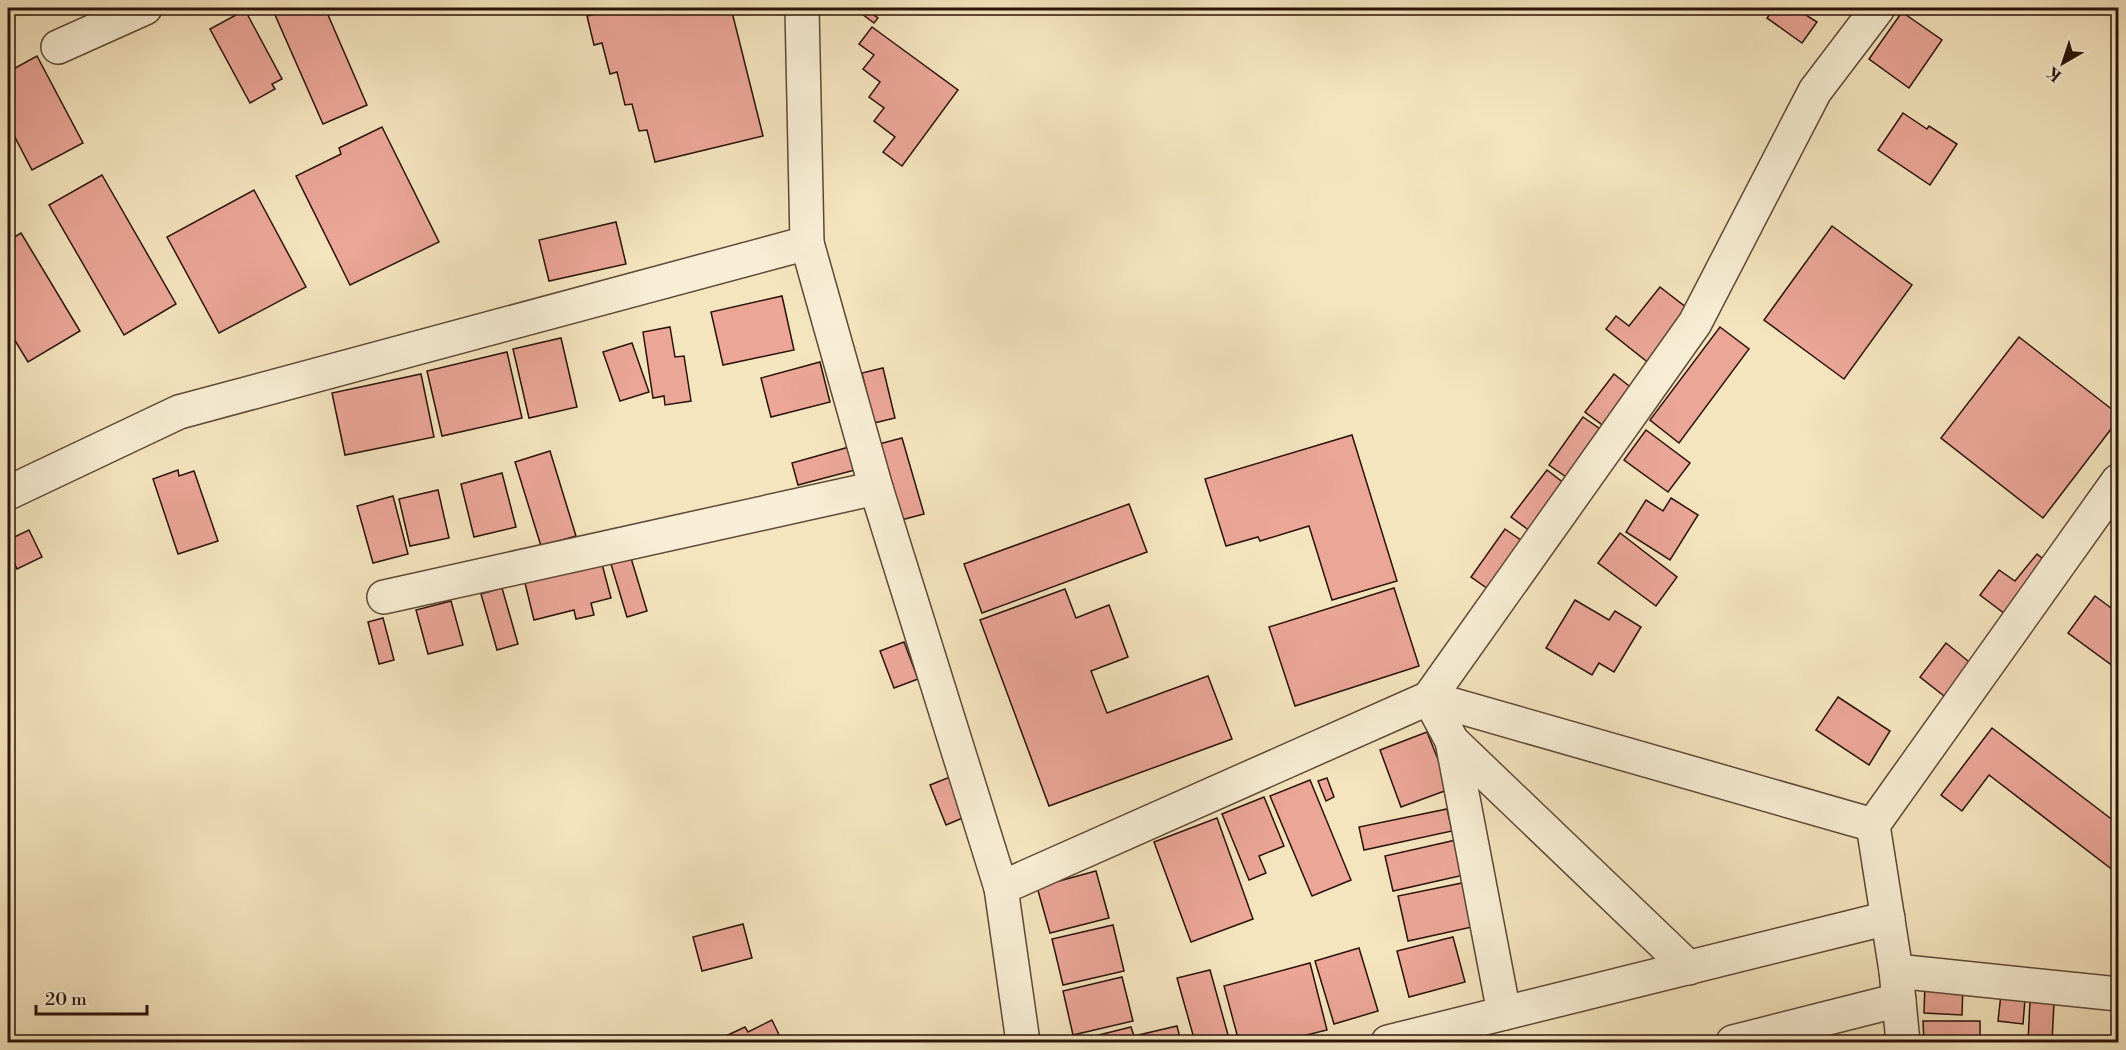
<svg xmlns="http://www.w3.org/2000/svg" width="2126" height="1050" viewBox="0 0 2126 1050" font-family="'Libre Bodoni',serif">
<rect width="100%" height="100%" fill="#f5e5bf"/>
<filter id="stains"><feTurbulence type="fractalNoise" baseFrequency=".00333" numOctaves="4"/><feColorMatrix values="0 0 0 0 .2 0 0 0 0 .09 0 0 0 0 .02 0 0 0 .5 -.17"/></filter>
<radialGradient id="worn" r=".72"><stop offset=".6" stop-color="#630" stop-opacity="0"/><stop offset="1" stop-color="#630" stop-opacity=".3"/></radialGradient>
<g fill="#eba698" stroke="#2b130a" stroke-width="1.5">
<path d="M272,8H325L367,105L323,124Z"/>
<path d="M620,8H731L763,136L655,162L647,130L639,131L632,104L625,105L617,72L610,74L602,43L594,45L587,16Z"/>
<path d="M854,8H864L878,18L874,23Z"/>
<path d="M1775,8H1795L1817,22L1802,43L1767,18Z"/>
<path d="M245,10L282,79L272,84L275,89L250,103L210,29Z"/>
<path d="M1902,12L1942,40L1909,88L1869,59Z"/>
<path d="M872,27L958,90L902,166L883,152L895,137L874,121L884,108L869,97L880,82L863,69L874,55L859,44Z"/>
<path d="M37,56L83,143L32,170L8,124V72Z"/>
<path d="M1903,113L1927,129L1929,126L1957,144L1930,185L1878,150Z"/>
<path d="M382,127L439,242L350,285L296,176L341,154L339,148Z"/>
<path d="M102,175L176,304L124,335L49,205Z"/>
<path d="M254,190L306,287L219,333L167,237Z"/>
<path d="M616,222L626,264L549,281L539,240Z"/>
<path d="M1832,226L1912,285L1844,379L1764,320Z"/>
<path d="M21,233L80,331L28,362L8,329V241Z"/>
<path d="M1660,287L1696,315L1655,368L1606,329L1616,316L1629,326Z"/>
<path d="M782,296L794,350L723,365L711,312Z"/>
<path d="M670,327L675,357L684,356L691,401L665,405L664,396L653,398L643,332Z"/>
<path d="M1720,327L1749,349L1679,443L1650,420Z"/>
<path d="M2019,337L2118,414V420L2043,518L1941,438Z"/>
<path d="M561,338L577,407L529,418L513,349Z"/>
<path d="M632,343L649,392L620,401L603,352Z"/>
<path d="M507,352L522,418L442,436L427,371Z"/>
<path d="M820,362L830,402L771,417L761,378Z"/>
<path d="M883,368L895,418L874,423L862,373Z"/>
<path d="M421,374L434,437L345,455L332,393Z"/>
<path d="M1614,374L1638,393L1609,430L1585,412Z"/>
<path d="M1583,417L1603,431L1569,479L1549,465Z"/>
<path d="M1646,430L1690,463L1668,492L1624,460Z"/>
<path d="M1352,435L1397,581L1332,600L1309,526L1260,541L1258,537L1226,546L1205,479Z"/>
<path d="M902,438L924,514L901,520L879,444Z"/>
<path d="M849,447L855,470L798,485L792,463Z"/>
<path d="M550,451L576,536L541,546L515,462Z"/>
<path d="M178,470L179,476L194,471L218,541L178,554L153,479Z"/>
<path d="M1547,470L1565,484L1530,531L1511,517Z"/>
<path d="M502,473L516,527L474,537L461,484Z"/>
<path d="M438,490L449,538L410,546L399,499Z"/>
<path d="M393,496L408,554L373,563L357,506Z"/>
<path d="M1671,498L1698,515L1670,560L1626,532L1646,500L1663,511Z"/>
<path d="M1129,504L1147,552L982,613L964,564Z"/>
<path d="M1505,529L1525,543L1491,591L1471,577Z"/>
<path d="M29,530L42,557L17,569L8,549V540Z"/>
<path d="M1620,533L1677,577L1656,606L1598,563Z"/>
<path d="M2037,554L2053,567L2013,620L1980,595L1999,570L2015,581Z"/>
<path d="M631,558L647,611L627,617L611,564Z"/>
<path d="M602,564L611,598L591,603L594,615L576,619L574,610L534,620L525,583Z"/>
<path d="M502,588L518,644L497,650L481,594Z"/>
<path d="M1394,588L1419,666L1295,706L1269,627Z"/>
<path d="M1065,589L1076,618L1109,605L1128,657L1091,671L1107,713L1208,676L1232,739L1049,806L980,620Z"/>
<path d="M2095,596L2118,613L2117,669L2068,633Z"/>
<path d="M1575,600L1609,620L1615,611L1641,627L1614,672L1599,663L1592,675L1546,648Z"/>
<path d="M451,601L463,645L428,654L416,610Z"/>
<path d="M383,618L394,660L379,664L368,622Z"/>
<path d="M904,642L918,679L894,688L880,651Z"/>
<path d="M1946,643L1979,670L1953,703L1920,677Z"/>
<path d="M1838,697L1890,731L1869,765L1816,730Z"/>
<path d="M1992,728L2118,824V874L1989,775L1962,811L1941,795Z"/>
<path d="M1427,732L1450,789L1401,807L1380,750Z"/>
<path d="M950,777L965,817L946,825L930,785Z"/>
<path d="M1327,778L1334,797L1326,801L1318,781Z"/>
<path d="M1310,780L1351,880L1312,896L1270,796Z"/>
<path d="M1264,797L1284,846L1259,856L1266,873L1249,880L1222,814Z"/>
<path d="M1447,809L1452,831L1364,850L1359,827Z"/>
<path d="M1217,818L1253,919L1191,942L1154,842Z"/>
<path d="M1456,840L1464,875L1393,891L1385,856Z"/>
<path d="M1096,871L1109,918L1050,933L1037,887Z"/>
<path d="M1462,883L1472,927L1408,941L1398,896Z"/>
<path d="M743,924L752,958L702,971L693,937Z"/>
<path d="M1113,925L1124,971L1063,985L1052,939Z"/>
<path d="M1453,937L1465,982L1409,997L1397,951Z"/>
<path d="M1359,948L1378,1011L1334,1024L1315,961Z"/>
<path d="M1310,963L1327,1030L1278,1042H1239L1224,986Z"/>
<path d="M1210,970L1230,1042H1195L1177,978Z"/>
<path d="M1122,977L1133,1021L1073,1035L1063,991Z"/>
<path d="M1925,982L1963,983L1962,1015L1924,1013Z"/>
<path d="M2002,985L2026,987L2023,1024L1998,1021Z"/>
<path d="M2030,1001L2054,1003L2052,1042H2028Z"/>
<path d="M2113,1017H2118V1042H2112Z"/>
<path d="M772,1020L782,1041L779,1042H713L745,1027L748,1032Z"/>
<path d="M1923,1021H1980V1042H1924Z"/>
<path d="M1177,1026L1181,1042H1071L1131,1027L1134,1036Z"/>
</g>
<g fill="none" stroke-linecap="round" stroke-linejoin="round">
<defs>
<g id="street">
<path d="M802,8L807,243L876,488L1001,888L1023,1042"/>
<path d="M58,47L145,8"/>
<path d="M8,493L179,412L807,243"/>
<path d="M384,597L876,488"/>
<path d="M1452,741L1689,968"/>
<path d="M1001,888L1429,698L1873,825"/>
<path d="M1896,971L2118,994"/>
<path d="M1504,1013L1452,741L1429,698L1695,323L1815,91L1878,8"/>
<path d="M1388,1042L1888,918"/>
<path d="M1733,1042L1899,1000"/>
<path d="M1903,1042L1896,971L1873,825L2118,481"/>
</g>
</defs>
<use href="#street" stroke="#5e4837" stroke-width="36"/>
<use href="#street" stroke="#f8eed5" stroke-width="33"/>
</g>
<rect width="2126" height="1050" fill="none" stroke="#f5e5bf" stroke-width="30"/>
<rect x="9" y="9" width="2108" height="1032" fill="none" stroke="#2b130a" stroke-width="3"/>
<rect x="15" y="15" width="2096" height="1020" fill="none" stroke="#2b130a" stroke-width="1.5"/>
<g transform="translate(2063 63) rotate(219)" stroke="#f8eed5" stroke-width="4.5" paint-order="stroke">
<path d="M0-4.5L10 22L0 15L-10 22Z" fill="#2b130a"/>
<text y="-9" font-size="16" font-weight="bold" text-anchor="middle" fill="#2b130a">K</text>
</g>
<path d="M36 1005v9h111v-9" fill="none" stroke="#2b130a" stroke-width="3"/>
<text x="45" y="1005" font-size="18" fill="#2b130a" stroke="#f8eed5" stroke-width="4.5" paint-order="stroke">20 m</text>
<rect width="100%" height="100%" filter="url(#stains)"/>
<rect width="100%" height="100%" fill="url(#worn)"/>
</svg>
